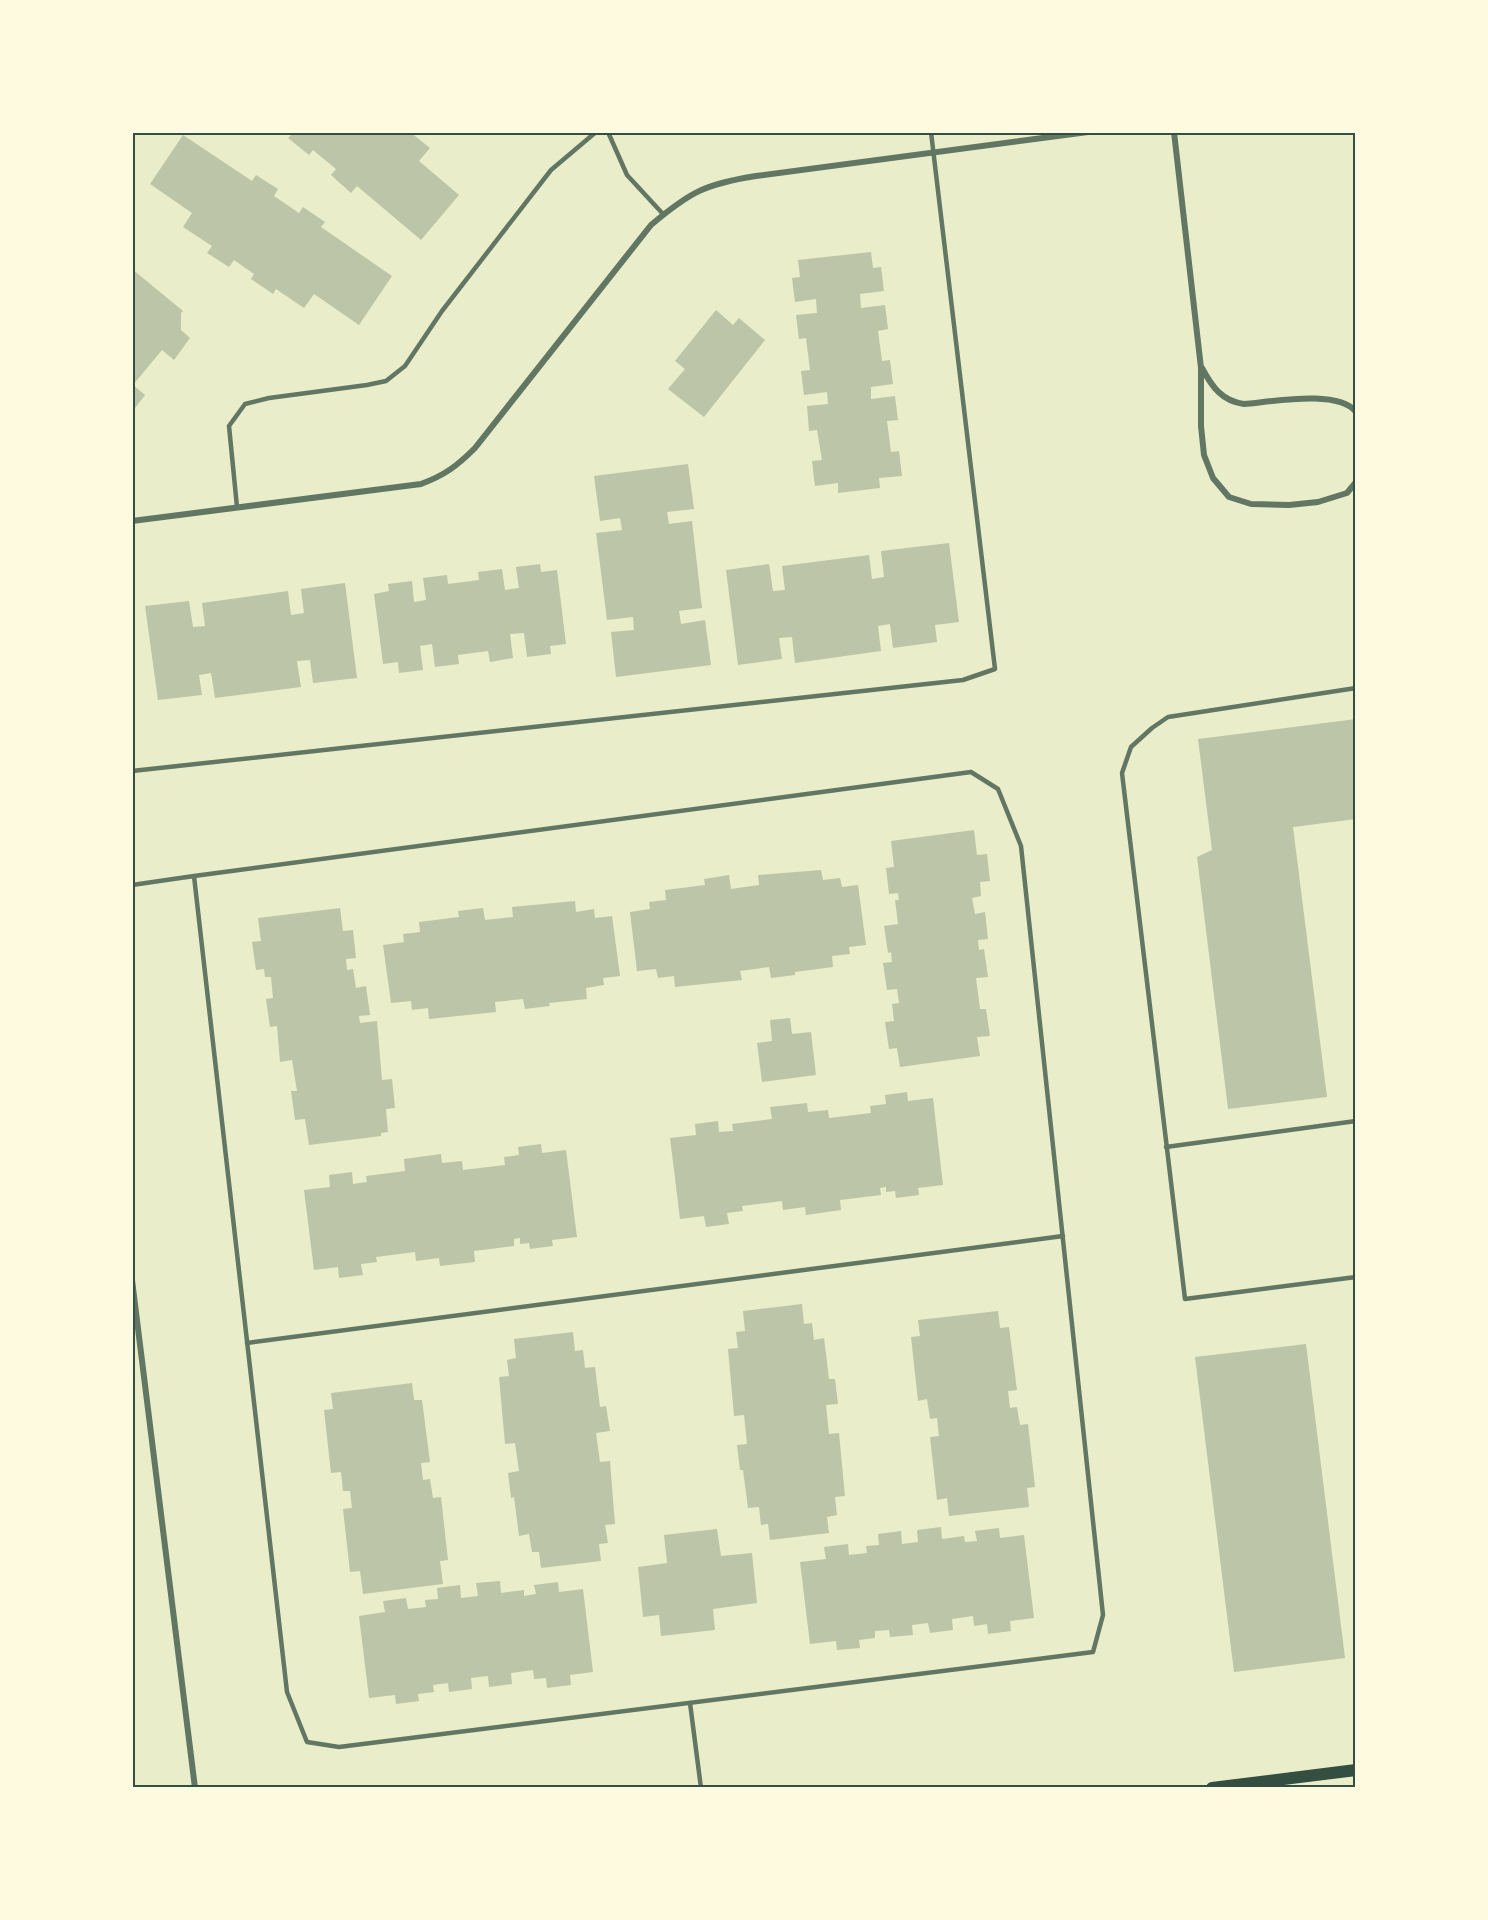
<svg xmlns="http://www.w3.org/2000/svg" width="1488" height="1920" viewBox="0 0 1488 1920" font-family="'PT Sans',sans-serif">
<rect width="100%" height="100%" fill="#e9edc9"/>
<g fill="#bcc5a7">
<path d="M294,132H410L430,148L419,161L459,195L421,240L357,186L351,193L331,175L336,169L313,150L309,155L288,138Z"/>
<path d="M183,135L252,181L256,175L278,189L274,196L299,213L303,207L325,222L321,227L392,276L359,325L314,294L304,308L276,289L273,294L251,279L254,274L234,260L229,267L207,253L212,246L183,227L192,213L150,184Z"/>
<path d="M871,252L873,268L881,267L884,291L860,294L861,308L885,305L888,329L878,331L882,361L890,360L893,384L871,387V399L895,396L898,420L887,421L891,452L899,451L902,476L879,478L880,488L838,493V483L815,486L812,461L822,460L817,430L809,431L807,406L828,404L827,392L804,395L801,371L810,370L806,338L799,339L796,315L817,313L816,299L795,302L792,278L800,277L798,260Z"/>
<path d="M132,269L183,311L181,313V330L190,338L174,360L162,350L133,385L145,395L132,412Z"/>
<path d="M716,310L733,325L739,318L765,340L704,417L668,389L685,369L675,361Z"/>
<path d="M688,464L694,509L667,512L669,524L692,521L702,608L679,611L681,624L705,620L711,665L616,677L611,632L634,630L633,617L607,620L596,533L622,530L620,518L600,521L594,476Z"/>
<path d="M949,543L959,622L935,625L937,642L893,648L890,624L878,626L881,651L795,663L792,637L779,638L782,659L738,665L726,570L769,564L773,591L785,590L782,566L869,555L872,579L884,577L881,551Z"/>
<path d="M540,564L541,572L557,570L566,644L550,646L551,654L527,657L524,633L510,634L513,658L490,662L488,651L458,655L459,664L435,667L432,644L420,646L423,670L399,673L398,662L383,664L374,594L389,591L388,584L412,581L414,602L426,600L423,578L447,575L448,584L479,580L478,572L502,569L505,590L519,588L516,567Z"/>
<path d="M345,583L357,678L313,683L310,660L297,661L301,687L215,698L211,673L199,675L202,695L158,700L145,606L189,601L193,627L205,626L202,603L288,591L291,615L304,613L301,589Z"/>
<path d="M1356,719V819L1293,827L1327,1097L1228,1109L1197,857L1212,850L1198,739Z"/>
<path d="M974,830L977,855L987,854L990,881L980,882L981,896L972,898L975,914L985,912L988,939L978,940L979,950L984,949L988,977L976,978L980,1009H986L990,1036L977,1037L980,1056L900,1067L897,1048L889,1049L885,1022L894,1021L892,1004L899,1003L897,989L887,990L883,963L892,962L891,952L888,953L884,926L898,924L895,900H899L898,893L889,894L886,868L894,867L891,841Z"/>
<path d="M821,870L823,880L840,878L842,887L858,885L866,945L849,947L850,954L832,956L833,967L795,972V975L771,978L769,967L740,971L742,980L675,987L674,976L658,978L656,969L637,971L630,912L650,909L649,902L666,900L665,890L705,885L704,879L729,875L731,889L759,885L758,875Z"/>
<path d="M575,901L576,912L594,909L595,918L612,916L620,976L603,978L604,985L586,988L587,999L549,1003L550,1006L525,1009L523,999L495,1002L496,1012L429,1019L428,1008L412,1010L411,1001L391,1003L383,945L404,942L403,934L420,932L419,922L459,917L458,911L483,908L485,920L513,917L512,907Z"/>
<path d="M340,908L343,931L353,930L356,958L346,959L347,970L353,969L356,988L366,986L370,1015L359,1016L360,1023L377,1021L382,1080L392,1079L395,1108L386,1109L388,1132L381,1133V1136L309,1145L305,1119L295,1120L291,1091H297L292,1060L280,1062L277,1026L270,1027L266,999L273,998L271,977H265L264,969L256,970L252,942L261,941L258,918Z"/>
<path d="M790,1018L792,1034L811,1032L816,1075L762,1082L757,1043L772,1041L770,1020Z"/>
<path d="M907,1092L908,1101L933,1098L943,1185L918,1188L919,1195L896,1198L895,1191L886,1192V1187L880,1188L881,1195L840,1200L841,1210L806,1215L805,1207L783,1210L782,1201L742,1206L743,1211L727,1213L729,1224L706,1227L704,1216L680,1219L670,1138L696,1135L695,1124L718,1121L719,1132L733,1131L732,1124L772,1119L770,1107L807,1103L808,1112L828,1110L829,1118L871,1113L870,1106L886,1104L885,1095Z"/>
<path d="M541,1144L542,1153L566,1150L577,1237L552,1240L553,1246L530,1249L529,1243L520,1244V1238L514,1239V1246L474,1251L475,1262L440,1266L439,1258L416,1261L415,1252L376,1257L377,1262L361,1264L363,1275L339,1278L338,1267L314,1270L304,1190L330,1187L329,1175L352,1172L353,1184L367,1182L366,1176L405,1171L404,1159L441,1154L442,1163L462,1161L463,1170L505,1165L504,1157L519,1155L518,1147Z"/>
<path d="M802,1304L804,1324L812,1323L814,1340L824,1338L829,1379H835L838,1404L826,1405L829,1434L839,1433L845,1496L835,1497L837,1515L827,1517L829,1533L770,1540L768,1524L761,1525L759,1507L748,1508L743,1470H740L737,1445L747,1444L744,1415L734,1416L728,1349L738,1348L736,1332L745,1331L743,1311Z"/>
<path d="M998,1311L1000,1328L1009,1327L1017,1390L1008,1391L1010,1408L1017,1407L1020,1425L1028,1424L1035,1487L1027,1488L1029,1507L949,1516L947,1498L937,1500L930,1437L939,1436L937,1418L930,1419L927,1399L918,1401L911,1337L920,1336L918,1320Z"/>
<path d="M573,1332L575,1351L583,1350L585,1368L595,1367L600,1407L606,1406L610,1431L596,1433L600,1462L610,1461L615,1524L605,1525L608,1543L599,1544L601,1561L541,1568L539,1552H532L529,1534L519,1536L514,1497L511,1498L508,1473L519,1471L515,1443L505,1444L499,1377L509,1376L507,1360L516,1358L514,1339Z"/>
<path d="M1306,1344L1345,1658L1234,1672L1195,1357Z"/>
<path d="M412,1383L414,1400H422L430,1462L421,1463L423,1480L430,1479L433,1498L441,1497L448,1560L440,1561L443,1584L363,1594L360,1571L350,1572L343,1509L352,1508L350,1491H343L341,1472L331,1473L324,1410L333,1409L331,1393Z"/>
<path d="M941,1527L942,1539L964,1536L965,1542L977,1541L975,1531L999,1528L1000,1538L1024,1535L1034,1618L1010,1621L1011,1631L988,1634L987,1624L974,1626L973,1616L952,1619L953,1630L930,1633L928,1623L912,1625L913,1635L890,1637L889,1630L875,1631V1638L859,1640L860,1648L837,1650L836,1641L810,1644L800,1562L826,1559L824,1547L848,1544L849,1555L867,1553L866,1546L879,1545L878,1534L901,1531L902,1544L918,1542L917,1530Z"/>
<path d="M717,1529L721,1556L752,1553L757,1603L713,1609L715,1630L661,1636L659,1615L643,1617L638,1567L667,1563L664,1535Z"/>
<path d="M500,1581L501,1593L524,1590V1596L536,1594L534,1585L558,1582L559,1592L583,1589L593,1672L570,1675L571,1685L547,1688L546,1678L534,1679L533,1670L511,1673L512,1684L489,1687L488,1676L471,1678L472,1689L449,1692L448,1683L433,1685L434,1692L418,1694L419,1701L396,1704L395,1695L369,1698L359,1616L385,1612L383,1601L406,1598L408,1609L426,1607L425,1600L438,1599L437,1588L460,1585L461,1598L478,1596L476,1583Z"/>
</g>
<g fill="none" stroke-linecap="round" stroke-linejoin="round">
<g stroke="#617663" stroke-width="4.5">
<path d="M608,132L627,175L663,214"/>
<path d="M237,507L229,426L245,404L269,398L367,385L386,381L405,366L442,311L551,170L596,132"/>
<path d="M1356,688L1168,717L1152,728L1131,747L1122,773L1185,1299L1356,1277"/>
<path d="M132,771L963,680L995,669L931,132"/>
<path d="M132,885L194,876L971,772L998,789L1021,846L1103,1615L1093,1652L339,1747L307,1742L287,1692L194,876"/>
<path d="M1166,1147L1356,1121"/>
<path d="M247,1343L1063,1236"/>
<path d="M690,1703L701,1788"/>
</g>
<g stroke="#617663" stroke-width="6">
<path d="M1174,132L1201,368V426L1204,455L1213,478L1229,497L1251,504L1289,505L1318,502L1347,493L1356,482"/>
<path d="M1202,368C1212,387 1222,401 1244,404C1271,402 1338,389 1356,412"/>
<path d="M132,521L421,484C445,475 457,466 475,448L651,225C690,192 705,184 756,176L1088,132"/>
<path d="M132,1280L195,1788"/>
</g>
<path stroke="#344e41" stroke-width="12" d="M1212,1788L1356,1770"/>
</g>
<rect width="1488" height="1920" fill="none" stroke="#fefae0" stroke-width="267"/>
<rect x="134" y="134" width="1220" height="1652" fill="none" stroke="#344e41" stroke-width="2"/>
</svg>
